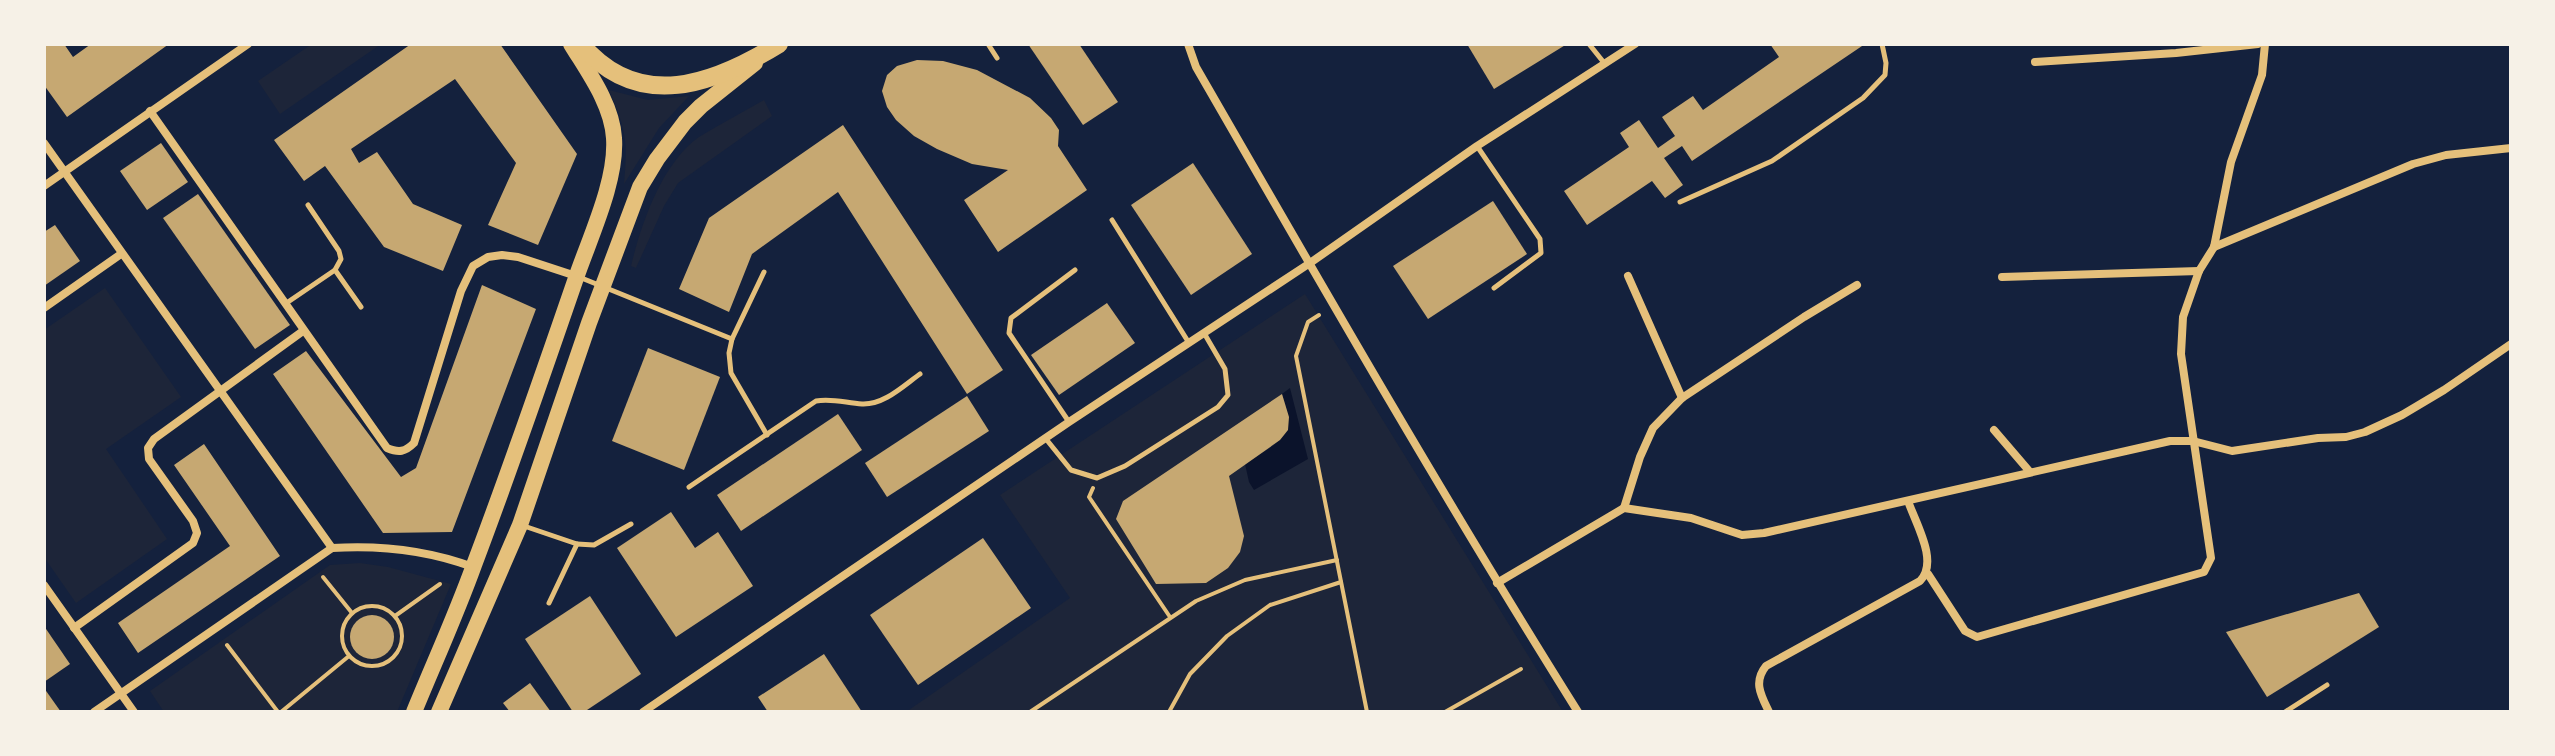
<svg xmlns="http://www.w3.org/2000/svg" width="2555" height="756" viewBox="0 0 2555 756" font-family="'DM Sans',sans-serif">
<rect width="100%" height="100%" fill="#14213d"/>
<g fill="#1d2539">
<path d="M312,44H381L280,114L258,81Z"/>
<path d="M609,90L648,100L689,96L659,128L624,184C628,140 626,130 609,90Z"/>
<path d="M764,100L772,116L678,183L664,206L636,268L631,266C641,224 662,163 699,137C720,124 743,112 764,100Z"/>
<path d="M105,288L181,397L106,449L167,539L76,603L44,557V330Z"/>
<path d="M1305,294L1563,712H906L1070,598L1000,495Z"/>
<path d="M360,563L388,567L451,584L397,712H164L150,691L330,565Z"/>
</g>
<path fill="#0b132b" d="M1290,388L1308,459L1254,490L1249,482L1245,464C1278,441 1298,439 1282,394Z"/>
<g fill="#c6a872">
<path d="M44,44H64L73,57L91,44H169L67,117L44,85Z"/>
<path d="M411,44H500L577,154L538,245L488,225L516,163L455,79L351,149L359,163L377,152L413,204L462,225L443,271L384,247L325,166L304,181L274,140Z"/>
<path d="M1028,44H1079L1118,102L1083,125Z"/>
<path d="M1467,44H1567L1494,89Z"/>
<path d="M1770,44H1865L1692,161L1682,146L1664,158L1683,185L1665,198L1652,181L1587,225L1564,191L1629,147L1620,133L1639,120L1658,148L1675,136L1662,117L1693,96L1703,110L1779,57Z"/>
<path d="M917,60L943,61L977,70L1030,98L1051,118L1059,130L1058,146L1087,190L998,252L964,200L1008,170L972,164L937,149L914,136L896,120L887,107L882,91L887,75L897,66Z"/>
<path d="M843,125L1003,370L967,394L838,192L752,254L729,312L679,289L709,218Z"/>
<path d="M161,143L188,182L147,210L120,171Z"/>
<path d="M1193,163L1252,254L1191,295L1131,205Z"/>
<path d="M198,194L290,325L255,349L163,218Z"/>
<path d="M1493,201L1527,254L1428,319L1393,266Z"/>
<path d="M55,225L80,261L44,286V232Z"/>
<path d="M482,285L536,309L452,532L383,533L273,374L306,351L401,477L416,468Z"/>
<path d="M1107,303L1135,343L1059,395L1031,355Z"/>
<path d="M648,348L720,377L684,470L612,441Z"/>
<path d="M1282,394L1289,417L1288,430L1280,440L1229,476L1244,536L1240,552L1228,568L1206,583L1156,584L1116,519L1123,501Z"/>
<path d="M967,396L989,431L887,497L865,463Z"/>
<path d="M838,414L862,450L741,531L717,495Z"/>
<path d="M204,444L280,556L138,653L118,623L230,546L174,465Z"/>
<path d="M671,512L695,548L718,532L753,586L676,637L617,548Z"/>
<path d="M983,538L1031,608L918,685L870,615Z"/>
<path d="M2359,593L2379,627L2267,697L2226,632Z"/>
<path d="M590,596L641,674L584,712H573L525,639Z"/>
<circle cx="372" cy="637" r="22"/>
<path d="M44,626L70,664L44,682Z"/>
<path d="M824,654L862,712H768L758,697Z"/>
<path d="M530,683L551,712H510L503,703Z"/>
<path d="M44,688L61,712H44Z"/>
</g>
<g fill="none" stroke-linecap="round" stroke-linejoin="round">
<g stroke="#e5c07b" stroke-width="4">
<path d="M1319,315L1308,322L1296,356L1367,712"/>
<path d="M1093,488L1089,497L1170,617"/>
<path d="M323,577L352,613"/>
<circle cx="372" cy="636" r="30"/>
<path d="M395,616L440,584"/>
<path d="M227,645L278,712"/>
<path d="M281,712L349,656"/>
<path d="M1030,712L1196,601L1245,580L1337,560"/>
<path d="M1169,712L1190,674L1227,636L1270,605L1341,582"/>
<path d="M1445,712L1521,669"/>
</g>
<g stroke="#e5c07b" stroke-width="5">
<path d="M988,44L997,58"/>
<path d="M1589,44L1605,64"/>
<path d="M1477,146L1540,239L1541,253L1494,288"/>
<path d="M1680,202L1772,161L1863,98L1885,75L1886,63L1882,44"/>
<path d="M1112,220L1189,343"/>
<path d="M335,270L361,307"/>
<path d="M579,277L732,339L729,353L731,373L767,435"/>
<path d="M285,304L335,270L341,259L339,251L308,205"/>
<path d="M732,339L764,272"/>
<path d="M1069,422L1009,333L1011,318L1075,270"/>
<path d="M1046,439L1071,470L1097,478L1125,466L1218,407L1228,395L1225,369L1204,333"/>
<path d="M689,487L816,401C832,398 846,403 862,404C884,405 903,386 920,374"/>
<path d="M524,526L577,544L594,545L631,524"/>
<path d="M549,603L577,544"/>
<path d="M2285,712L2327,685"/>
</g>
<g stroke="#e5c07b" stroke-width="8">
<path d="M1188,44L1196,67C1321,284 1445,500 1578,712"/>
<path d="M2035,62L2176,53L2258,44"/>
<path d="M150,111L387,448C399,453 405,452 414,443L461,291L473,266L488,257L502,255L518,257L576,276"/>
<path d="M44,143L332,548"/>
<path d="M44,186L248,44"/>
<path d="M2214,247L2413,164L2446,155L2511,148"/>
<path d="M1628,276L1682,398"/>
<path d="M2002,277L2199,271"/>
<path d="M44,308L121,254"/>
<path d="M1994,430L2030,472"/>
<path d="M1624,508L1640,457L1653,428L1682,398L1804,317L1857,285"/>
<path d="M332,548C380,545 427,550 473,567"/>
<path d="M1928,574L1965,631L1977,637L2204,572L2211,558L2181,354L2183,317L2199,271L2214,247L2231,162L2262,75L2265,44"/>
<path d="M1497,583L1624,508L1691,518L1742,535L1764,533L2170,441H2193L2232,451L2318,438L2346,437L2365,432L2402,415L2444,390L2511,344"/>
<path d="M44,585L134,712"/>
<path d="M74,628L193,543L197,533L193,521L149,459L148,448L154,439L303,331"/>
<path d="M94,712L332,548"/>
<path d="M643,712L1069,422L1310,263L1477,146L1635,44"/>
<path d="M1769,712C1761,695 1753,682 1766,666L1920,581C1939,562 1916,524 1908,501"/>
</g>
<g stroke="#e5c07b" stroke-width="16">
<path d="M414,712C434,663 456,615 474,565C510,470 543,374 576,278C590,237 617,181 614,138C612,104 588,72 571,44"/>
<path d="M439,712L520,525L589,323L640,187L657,159L685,122L701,106L755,63"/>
</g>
<path stroke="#e5c07b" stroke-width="18" d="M581,44C639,113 714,84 779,44"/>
</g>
<rect width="2555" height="756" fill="none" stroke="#f6f1e7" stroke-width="92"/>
</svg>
